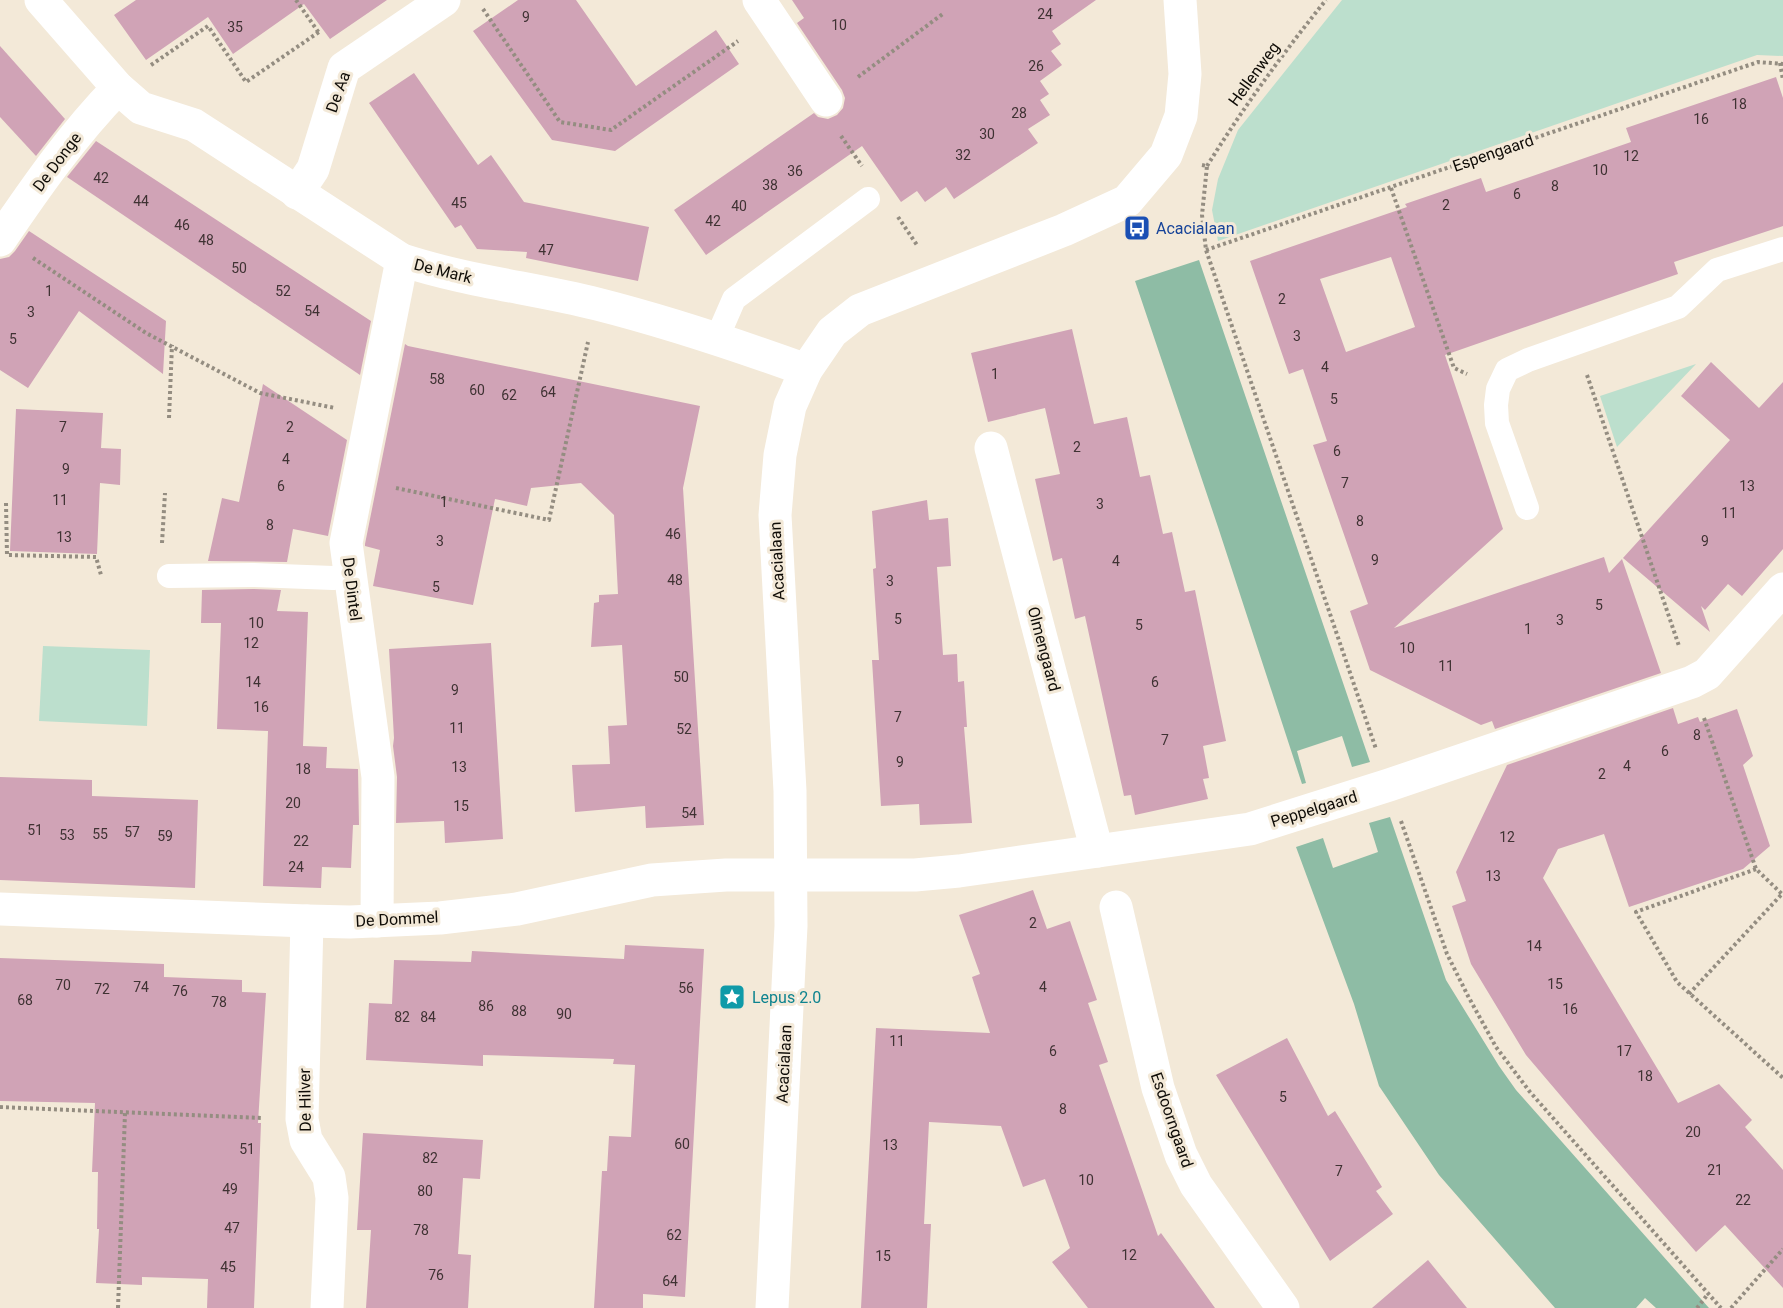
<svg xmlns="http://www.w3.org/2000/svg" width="1783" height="1308" viewBox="0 0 1783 1308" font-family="Roboto,sans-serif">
<rect width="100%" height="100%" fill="#f3e9d8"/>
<g fill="#bcdfcd">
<path d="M1342,0H1783V56L1757,55L1218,241L1212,210L1218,179L1238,130Z"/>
<path d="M1696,364L1617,447L1600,396Z"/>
<path d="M43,646L150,650L147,726L39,721Z"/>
</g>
<g fill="#8ebca5">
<path d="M1199,260L1370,762L1352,767L1342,736L1297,751L1306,783L1302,784L1218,527L1135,281Z"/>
<path d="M1390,817L1446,980L1499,1066L1516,1090L1709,1308H1656L1645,1298L1636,1308H1555L1439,1175L1379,1086L1354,1004L1296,847L1323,838L1333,868L1378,852L1369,823Z"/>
</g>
<g fill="#d0a3b6" fill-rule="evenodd">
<path d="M136,0H387L330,39L304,4L233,54L208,17L146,60L114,15Z"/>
<path d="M518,0H576L636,86L716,30L739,64L615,151L552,140L473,31Z"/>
<path d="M792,0H1096L1052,31L1061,44L1051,51L1062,65L1040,81L1049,94L1040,100L1050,115L1028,129L1038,143L954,199L946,187L925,202L917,191L901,202L862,146L706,255L674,210L814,113L818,117L828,119L837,115L843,108L845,98L842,90L797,23L804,18Z"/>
<path d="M0,46L65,119L36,156L0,117Z"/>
<path d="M414,73L478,165L491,155L524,202L649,227L638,281L526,258L527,252L477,249L461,225L455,228L369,103Z"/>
<path d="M1776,77L1783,98V226L1674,262L1678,274L1445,355L1503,529L1394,628L1604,557L1609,573L1622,559L1661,673L1495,729L1492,721L1481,725L1370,670L1350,611L1368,604L1313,445L1327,441L1303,369L1289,374L1250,261L1407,207L1405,204L1481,178L1486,192L1631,142L1626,128ZM1391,257L1415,327L1346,352L1320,279Z"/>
<path d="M96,141L371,321L360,375L67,177Z"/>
<path d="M29,231L166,321L163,374L79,311L28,388L0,370V259L9,257L15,251Z"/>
<path d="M1072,329L1094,424L1127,417L1140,477L1150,475L1163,534L1172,532L1185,592L1195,590L1226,741L1203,746L1209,778L1203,779L1208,799L1135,815L1131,795L1124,796L1085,616L1075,619L1062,558L1053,561L1035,479L1060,474L1045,408L988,422L971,353Z"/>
<path d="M405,344L408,346L700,406L683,488L704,825L646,828L645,806L575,812L572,765L610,764L608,726L627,725L622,645L591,647L594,603L599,602V595L618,594L614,515L581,483L531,488L527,506L495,499L473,605L373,586L380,550L365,546V544Z"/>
<path d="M1711,362L1759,408L1783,382V549L1742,596L1728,584L1705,610L1701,606L1710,632L1623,558L1730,440L1681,396Z"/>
<path d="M263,384L347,440L328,536L293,529L287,562L208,561L222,498L239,502Z"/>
<path d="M16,409L103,413L101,448L121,449L120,485L100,483L97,554L10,551Z"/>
<path d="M927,500L929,520L948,518L951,566L937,567L943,655L957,654L958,682L964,681L967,727H964L972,823L920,825L919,804L881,806L872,660H879L873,569L876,568L872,511Z"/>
<path d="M253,589L281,590L277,611L308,612L303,746L327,747L326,768L358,769L359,825H353L351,868L322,867L321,888L263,886L268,731L217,729L221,623H201L202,590Z"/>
<path d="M491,643L503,839L445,843L444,821L396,823L397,777L393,746L394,738L389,649Z"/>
<path d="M1673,708L1678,724L1698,717L1700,722L1737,709L1753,756L1743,765L1770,846L1743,869L1629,907L1604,834L1558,849L1543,878L1678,1103L1719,1084L1752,1120L1745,1127L1783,1170V1288L1725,1225L1696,1252L1594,1135L1526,1055L1471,964L1452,906L1466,901L1456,872L1507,765Z"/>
<path d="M0,777L92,780V796L198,800L195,888L0,880Z"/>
<path d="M1033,890L1047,929L1070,921L1097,1000L1088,1003L1108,1062L1099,1065L1158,1236L1161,1233L1215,1308H1088L1052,1262L1070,1248L1045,1179L1023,1187L1001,1126L929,1122L924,1224H931L927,1308H861L876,1028L990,1033L972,977L980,974L959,915Z"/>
<path d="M625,945L704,949L685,1297L643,1294V1308H594L602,1171H607L609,1136L631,1137L635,1065L613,1064L614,1059L483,1055V1066L366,1060L369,1003L392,1004L394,960L471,962L472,951L624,959Z"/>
<path d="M0,958L164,964V977L242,980V992L266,993L258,1123H261L254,1308H207L208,1279L142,1277V1285L96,1283L99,1229H97L98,1172H92L95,1103L0,1101Z"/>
<path d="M1287,1038L1328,1116L1335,1111L1382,1187L1376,1191L1393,1214L1330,1261L1216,1075Z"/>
<path d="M363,1133L483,1140L480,1179L463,1178L458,1254L471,1255L468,1308H366L371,1230H357Z"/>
<path d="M1428,1260L1467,1308H1372Z"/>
</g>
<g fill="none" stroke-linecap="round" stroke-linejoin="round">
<g stroke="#948d81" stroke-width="4" stroke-dasharray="3 3" stroke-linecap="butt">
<path d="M296,0L319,33"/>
<path d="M483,9L560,122L611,130L738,41"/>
<path d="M1780,63L1783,80"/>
<path d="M151,65L208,26L246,82L319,32"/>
<path d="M858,77L944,13"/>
<path d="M841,136L862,166"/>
<path d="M1202,165L1207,166L1202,215L1206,250L1376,749"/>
<path d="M1207,166C1243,108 1283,53 1326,0"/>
<path d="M1391,188L1454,368L1467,374"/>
<path d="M898,217L917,245"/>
<path d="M1206,250L1758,62L1783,64"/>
<path d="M33,258L146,333L260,393L335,408"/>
<path d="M1587,375L1679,646"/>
<path d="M169,418L172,345"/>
<path d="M396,488L549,520L588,342"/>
<path d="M6,503L7,555L96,557L101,575"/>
<path d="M162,543L165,493"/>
<path d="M1704,718L1756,869L1783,895"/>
<path d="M1401,821L1447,954L1468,996L1496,1047L1530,1092L1721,1308"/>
<path d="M1756,869L1636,912L1677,982L1783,1078"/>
<path d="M1689,994L1781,895"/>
<path d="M0,1107L263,1118"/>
<path d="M118,1308L125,1113"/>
<path d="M1697,1308L1708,1294"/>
<path d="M1731,1308L1783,1249"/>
</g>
<g stroke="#fff" stroke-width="24">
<path d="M717,338L734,299L868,199"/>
<path d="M1527,508L1497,423L1496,405L1498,389L1507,370L1528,360L1678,307L1717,270L1783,249"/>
<path d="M169,576L253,575L333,578L350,576"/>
</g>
<g stroke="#fff" stroke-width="33">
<path d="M41,0L118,88L141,108L194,125L402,260C466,281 533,288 597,304C668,322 737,345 806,370"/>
<path d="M759,0L826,100"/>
<path d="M297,193L313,169L344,68L444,0"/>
<path d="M0,240C36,187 73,134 118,88"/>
<path d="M991,448L1097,851"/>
<path d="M1116,907L1158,1088L1181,1155L1196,1185L1283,1308"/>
<path d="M0,909L307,921L350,922L440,918L517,909L652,880L726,875H915L959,871L1250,829L1389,785L1692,682L1707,674L1783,589"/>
<path d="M307,921L302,1119L306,1140L329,1177L332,1198L327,1308"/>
<path d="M377,921L378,777L346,543L402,260"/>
<path d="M772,1308L791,926L790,791L775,515L780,455L790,406L806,370L832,332L860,310L1064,230L1127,201L1166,155L1181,116L1185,74L1180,0"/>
</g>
</g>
<defs>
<symbol id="bus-square" viewBox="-11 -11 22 22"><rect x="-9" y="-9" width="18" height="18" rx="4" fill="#1a4fb4" stroke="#f3e9d8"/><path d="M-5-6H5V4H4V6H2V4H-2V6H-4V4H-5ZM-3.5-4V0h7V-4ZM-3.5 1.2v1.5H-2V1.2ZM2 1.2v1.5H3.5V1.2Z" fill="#fff"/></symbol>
<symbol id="sight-square" viewBox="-11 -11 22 22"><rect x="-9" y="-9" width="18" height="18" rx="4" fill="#0f9aa8" stroke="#f3e9d8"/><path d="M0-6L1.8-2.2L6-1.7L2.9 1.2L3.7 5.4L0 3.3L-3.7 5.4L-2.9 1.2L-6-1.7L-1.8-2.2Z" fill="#fff"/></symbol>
</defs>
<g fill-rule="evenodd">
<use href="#bus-square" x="1122" y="213" width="30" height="30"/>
<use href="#sight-square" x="717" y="982" width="30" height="30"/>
</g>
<g text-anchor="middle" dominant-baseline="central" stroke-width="6" stroke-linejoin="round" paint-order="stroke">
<g font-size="14" fill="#3f3233">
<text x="1045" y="14">24</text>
<text x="526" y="17">9</text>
<text x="839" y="25">10</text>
<text x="235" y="27">35</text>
<text x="1036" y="66">26</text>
<text x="1739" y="104">18</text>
<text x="1019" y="113">28</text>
<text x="1701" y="119">16</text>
<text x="987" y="134">30</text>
<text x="963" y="155">32</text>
<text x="1631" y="156">12</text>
<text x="1600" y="170">10</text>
<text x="795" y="171">36</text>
<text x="101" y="178">42</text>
<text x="770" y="185">38</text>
<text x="1555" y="186">8</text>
<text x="1517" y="194">6</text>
<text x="141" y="201">44</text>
<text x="459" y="203">45</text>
<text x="1446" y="205">2</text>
<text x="739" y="206">40</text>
<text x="713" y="221">42</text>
<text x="182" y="225">46</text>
<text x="206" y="240">48</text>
<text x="546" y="250">47</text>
<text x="239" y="268">50</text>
<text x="49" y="291">1</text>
<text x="283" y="291">52</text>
<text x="1282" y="299">2</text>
<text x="312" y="311">54</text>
<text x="31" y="312">3</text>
<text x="1297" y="336">3</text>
<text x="13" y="339">5</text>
<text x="1325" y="367">4</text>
<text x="995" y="374">1</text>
<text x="437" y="379">58</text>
<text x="477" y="390">60</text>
<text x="548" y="392">64</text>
<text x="509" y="395">62</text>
<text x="1334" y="399">5</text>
<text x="63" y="427">7</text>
<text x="290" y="427">2</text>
<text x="1077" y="447">2</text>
<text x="1337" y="451">6</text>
<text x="286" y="459">4</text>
<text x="66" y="469">9</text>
<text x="1345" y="483">7</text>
<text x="281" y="486">6</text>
<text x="1747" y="486">13</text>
<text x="60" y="500">11</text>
<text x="444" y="502">1</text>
<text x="1100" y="504">3</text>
<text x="1729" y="513">11</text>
<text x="1360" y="521">8</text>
<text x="270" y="525">8</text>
<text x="673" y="534">46</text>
<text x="64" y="537">13</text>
<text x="440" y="541">3</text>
<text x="1705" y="541">9</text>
<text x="1375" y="560">9</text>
<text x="1116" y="561">4</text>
<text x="675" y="580">48</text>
<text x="890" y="581">3</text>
<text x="436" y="587">5</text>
<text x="1599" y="605">5</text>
<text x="898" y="619">5</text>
<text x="1560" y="620">3</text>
<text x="256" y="623">10</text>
<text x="1139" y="625">5</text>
<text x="1528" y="629">1</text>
<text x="251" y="643">12</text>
<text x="1407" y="648">10</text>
<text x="1446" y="666">11</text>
<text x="681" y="677">50</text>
<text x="253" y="682">14</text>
<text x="1155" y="682">6</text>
<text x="455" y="690">9</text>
<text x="261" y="707">16</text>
<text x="898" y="717">7</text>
<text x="457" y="728">11</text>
<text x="684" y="729">52</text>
<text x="1697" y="735">8</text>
<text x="1165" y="740">7</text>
<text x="1665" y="751">6</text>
<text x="900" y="762">9</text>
<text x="1627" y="766">4</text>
<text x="459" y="767">13</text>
<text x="303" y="769">18</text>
<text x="1602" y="774">2</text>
<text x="293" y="803">20</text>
<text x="461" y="806">15</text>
<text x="689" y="813">54</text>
<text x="35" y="830">51</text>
<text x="132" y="832">57</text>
<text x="100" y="834">55</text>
<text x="67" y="835">53</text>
<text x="165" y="836">59</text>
<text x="1507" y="837">12</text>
<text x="301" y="841">22</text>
<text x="296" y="867">24</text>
<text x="1493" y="876">13</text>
<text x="1033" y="923">2</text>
<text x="1534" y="946">14</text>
<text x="1555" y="984">15</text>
<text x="63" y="985">70</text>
<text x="141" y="987">74</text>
<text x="1043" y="987">4</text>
<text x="686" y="988">56</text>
<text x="102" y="989">72</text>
<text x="180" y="991">76</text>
<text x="25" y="1000">68</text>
<text x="219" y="1002">78</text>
<text x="486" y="1006">86</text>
<text x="1570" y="1009">16</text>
<text x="519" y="1011">88</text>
<text x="564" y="1014">90</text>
<text x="402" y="1017">82</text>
<text x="428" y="1017">84</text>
<text x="897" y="1041">11</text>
<text x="1053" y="1051">6</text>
<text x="1624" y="1051">17</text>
<text x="1645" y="1076">18</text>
<text x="1283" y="1097">5</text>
<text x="1063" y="1109">8</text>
<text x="1693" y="1132">20</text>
<text x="682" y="1144">60</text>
<text x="890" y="1145">13</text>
<text x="247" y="1149">51</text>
<text x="430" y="1158">82</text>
<text x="1715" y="1170">21</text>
<text x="1339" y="1171">7</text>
<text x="1086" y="1180">10</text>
<text x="230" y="1189">49</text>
<text x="425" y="1191">80</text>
<text x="1743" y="1200">22</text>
<text x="232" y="1228">47</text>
<text x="421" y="1230">78</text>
<text x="674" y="1235">62</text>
<text x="1129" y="1255">12</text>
<text x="883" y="1256">15</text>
<text x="228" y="1267">45</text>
<text x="436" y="1275">76</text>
<text x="670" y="1281">64</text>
</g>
<g font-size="16" fill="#0f0c07" stroke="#f3e9d8">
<text transform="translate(1254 74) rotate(-54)">Hellenweg</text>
<text transform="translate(338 92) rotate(-70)">De Aa</text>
<text transform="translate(1493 153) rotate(-19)">Espengaard</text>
<text transform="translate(57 162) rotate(-53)">De Donge</text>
<text transform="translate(443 271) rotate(14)">De Mark</text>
<text transform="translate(777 561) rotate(-93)">Acacialaan</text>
<text transform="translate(352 589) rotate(83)">De Dintel</text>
<text transform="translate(1044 649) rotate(75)">Olmengaard</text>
<text transform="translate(1314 809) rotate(-17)">Peppelgaard</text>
<text transform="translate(397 919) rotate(-3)">De Dommel</text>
<text transform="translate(784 1064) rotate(-87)">Acacialaan</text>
<text transform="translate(305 1100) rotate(-91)">De Hilver</text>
<text transform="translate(1172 1120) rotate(71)">Esdoorngaard</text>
</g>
<g font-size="16" fill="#164399" stroke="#f3e9d8" text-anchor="start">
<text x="1156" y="228">Acacialaan</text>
</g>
<g font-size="16" fill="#0d838f" stroke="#f3e9d8" text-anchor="start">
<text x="752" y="997">Lepus 2.0</text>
</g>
</g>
</svg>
